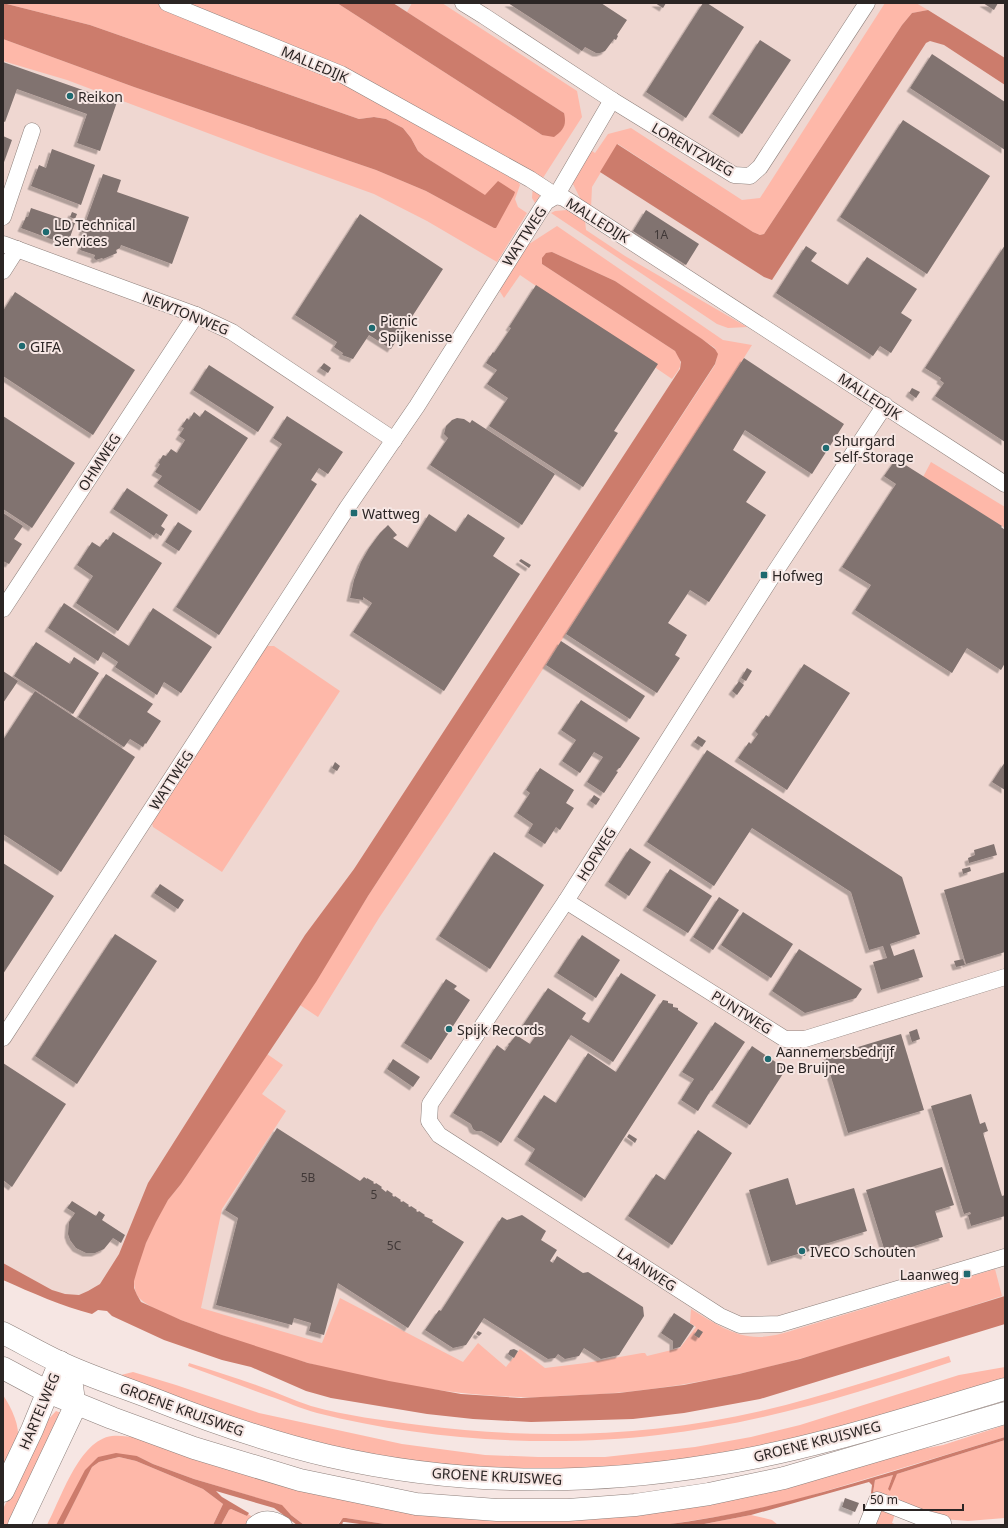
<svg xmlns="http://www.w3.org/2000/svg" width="1008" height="1528" viewBox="0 0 1008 1528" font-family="'Noto Sans',sans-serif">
<defs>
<filter id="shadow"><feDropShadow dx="-3.5" dy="3.5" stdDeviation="0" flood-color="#0004"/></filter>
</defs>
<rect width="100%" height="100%" fill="#f6e6e3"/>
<path fill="#efd7d1" d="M367,3H1005V1311L652,1403L87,1302L31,1285L3,1268V27L495,210L551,123Z"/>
<g fill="#feb8a9">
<path d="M3,3H161L326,73L517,179L520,185L515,199L518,207L527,213L497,262L427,221L374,194L266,155L67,80L3,61V39L134,87L376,170L426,191L494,228H496L487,194L485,196L425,157L418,151L411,138L403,128L386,119L374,117L359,119L90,25Z"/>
<path d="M179,3H337L542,135L564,113L407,12L412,3H442L577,91L582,117L541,181Z"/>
<path d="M885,3H916L928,10L912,13L902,25L764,234L760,235L753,232L618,144L592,187L591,208L582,202L571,180L589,149L595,153L608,134L631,128L742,200L760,198Z"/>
<path d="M533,185L543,191L535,203L532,198Z"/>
<path d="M567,210L585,220L586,230L625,256L747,327L728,328L717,324L551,213L555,211Z"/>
<path d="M557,226L723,340L752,345L701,426L448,815L379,918L318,1017L300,1005L368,896L715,365C717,358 718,355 715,348L615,281L552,252L542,264L675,351C684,364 681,367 672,379L520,275L504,298L499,290L526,246Z"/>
<path d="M931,462L1005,507V528L923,477Z"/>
<path d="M267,646H274L340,691L222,872L153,827L152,823Z"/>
<path d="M267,1054L283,1065L262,1094L286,1111L222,1209L201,1308L322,1343L340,1298L463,1362L478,1343L506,1367L520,1349L545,1368L586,1363L642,1353H645L647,1356L680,1348L696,1327L690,1323L691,1309C716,1324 739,1341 769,1336C778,1335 788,1332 797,1329L995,1269L1002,1296C887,1333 772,1374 651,1389C621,1393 590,1395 559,1396C546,1397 532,1398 518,1397C410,1393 301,1366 200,1327C186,1322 143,1307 137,1295C135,1291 134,1285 134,1280C137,1259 156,1219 168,1200C172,1195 177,1189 181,1184Z"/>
<path d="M949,1356L951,1362C856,1394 758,1424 658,1435C549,1448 423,1440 317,1413C301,1409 285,1401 269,1396C242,1386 215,1376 188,1366L189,1363C211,1370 234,1377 256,1385C274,1391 292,1400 311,1406C346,1416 383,1420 419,1425C534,1440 648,1437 761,1411C825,1396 887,1375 949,1356Z"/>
<path d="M1005,1367V1382L762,1451L613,1470H494L367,1456L279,1434L117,1376L133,1372L176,1385L259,1413L402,1444L485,1455L538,1457H605L695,1447L751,1437L800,1425L959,1375Z"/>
<path d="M3,1395C12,1409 20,1425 18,1442C17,1449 7,1468 3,1476Z"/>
<path d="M56,1411L61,1413L11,1525H3V1509L39,1434L45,1423Z"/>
<path d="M1005,1425V1437L796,1500L734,1514L671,1524L391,1525L346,1518L340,1521L338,1525H304L291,1515L281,1505L194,1479L153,1464L137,1456L98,1457L56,1525H47C61,1499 79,1440 112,1436C120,1435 129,1437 137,1437L498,1517L892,1455L943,1445Z"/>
<path d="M1005,1440V1518L968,1521L943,1519L877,1493H873L875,1480L893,1475L888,1489L897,1474Z"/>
<path d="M119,1457L136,1461L203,1489L223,1504L213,1525H63L92,1467L99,1462Z"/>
<path d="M877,1507L896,1511L892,1523L897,1525H870Z"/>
<path d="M231,1509L247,1516L248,1514L256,1519L250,1525H221L229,1510Z"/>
<path d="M751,1515L772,1520L778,1525H699Z"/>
</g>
<g fill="#cc7c6c">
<path d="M3,3L90,25L359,119L374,117L386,119L403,128L411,138L418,151L425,157L485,195L498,181L515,192L514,195L496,228H494L426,191L376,170L134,87L3,39Z"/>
<path d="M337,3H393L564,113C567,126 563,130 554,137L542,135Z"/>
<path d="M928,10L1005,58V85L944,45L930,41L926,43L772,280L764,277L600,172L617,144L753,232L760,235L764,234L902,25L912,13Z"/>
<path d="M552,252L615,281L702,339L715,349L718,354L715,364L368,896L316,982L181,1184L168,1200L156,1222L146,1243L138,1267L134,1281V1288L137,1295L141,1302L181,1320L222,1335L308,1363L389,1381L461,1394L521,1398L619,1393L684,1385L739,1374L800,1359L1005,1296V1324L760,1399L684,1413L633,1419L531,1422L473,1419L427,1414L331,1398L306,1391L251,1367L222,1360L164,1340L112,1316L107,1311L98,1310L92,1314C62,1306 32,1293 3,1280V1263L52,1290L65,1294L79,1295L88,1291L100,1284L119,1254L148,1183L305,935L354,869L680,369L681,362L675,351L542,264V258L546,253Z"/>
<path d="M1005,1437V1440L897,1474L890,1491L888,1489L893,1475L875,1480L873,1493L860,1525H859L871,1493L872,1485L869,1482L751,1515L699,1525H663C780,1511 892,1471 1005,1437Z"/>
<path d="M116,1453L137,1456L153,1464L194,1479L282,1505L291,1515L304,1525H297L274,1508L216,1491L222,1497L249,1513L247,1516L231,1509L229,1510L221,1525H213L223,1504L203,1489L136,1461L119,1457L99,1462L92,1467L63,1525H56L85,1470L98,1457Z"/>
<path d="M343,1518H346L391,1525H367L345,1522H343L342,1525H338Z"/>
</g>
<g fill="#817370" filter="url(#shadow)">
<path d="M508,3H601L627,20L617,35L618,36L616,40L614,39L605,51L600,53H596L585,47L582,51Z"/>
<path d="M655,3H666L663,8Z"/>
<path d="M703,3H707L744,27L686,118L646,92Z"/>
<path d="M983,3H998L994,10Z"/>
<path d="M760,40L791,60L742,134L712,114Z"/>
<path d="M932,54L1005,102V150L910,88Z"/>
<path d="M3,62L117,102L100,151L77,143L87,114L17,89L5,122L3,121Z"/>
<path d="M903,120L990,176L927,274L840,217Z"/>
<path d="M3,136L12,140L3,165Z"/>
<path d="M52,149L95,165L81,205L31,186L39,165L46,168Z"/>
<path d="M103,174L121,180L117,192L189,217L172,264L121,245L120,248L116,250L117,253L103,259L102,258L96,260L94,258L95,255L80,250L87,233L82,232Z"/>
<path d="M31,208L75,223L68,243L57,239L56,241L21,228L26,217H28Z"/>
<path d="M646,210L699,244L686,265L633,231Z"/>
<path d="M72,212L77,214L75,219L70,217Z"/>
<path d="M360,214L443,269L391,349L369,335L353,359L342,355L343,353L334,347L337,342L295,315Z"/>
<path d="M1005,245V442L935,396L944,383L940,380L941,378L925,368Z"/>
<path d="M806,246L817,253L811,261L848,285L867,257L917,289L901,313L912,320L891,353L880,346L873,356L776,293Z"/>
<path d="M536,285L658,364L614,431L618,433L583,487L489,426L508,398L487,384L497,370L486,363L493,352L494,353L511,328L509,327Z"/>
<path d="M15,292L135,370L93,435L3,376V311Z"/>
<path d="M744,358L844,424L812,474L745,430L733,450L766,472L746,502L766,515L709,602L690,590L668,623L687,635L675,655L680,658L657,693L566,634Z"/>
<path d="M324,363L331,368L328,373L320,368Z"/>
<path d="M209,365L274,407L258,432L193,390Z"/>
<path d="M912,388L920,392L916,398L909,393Z"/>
<path d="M205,410L248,438L200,511L157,483L162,476L155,472L160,464L158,463L163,455L166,456L171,449L177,453L185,440L179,436L184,428L181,427L187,418L189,420L194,412L200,417Z"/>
<path d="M3,416L75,463L32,528L3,509Z"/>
<path d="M287,416L343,452L328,474L319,468L311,480L317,484L219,635L176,607L282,444L273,438Z"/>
<path d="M457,418L464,419L470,423L472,420L555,474L522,525L430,465L448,438L444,434L446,426L452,420Z"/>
<path d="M896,459L1002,526L1001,527L1005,530V663L1001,670L967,648L952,673L855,610L871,585L842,567L896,484L884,476Z"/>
<path d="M127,488L168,515L161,526L165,529L161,536L156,533L154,536L113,509Z"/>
<path d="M3,513L23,526L14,539L22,544L9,564L3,561Z"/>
<path d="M429,514L456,532L468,514L505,538L493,556L520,574L444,691L353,632L372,603L363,597V600L350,598L354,580L361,562L369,548L380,533L388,525L397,535L393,538L408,548Z"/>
<path d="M178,522L192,531L179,551L165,542Z"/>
<path d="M113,532L162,563L118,631L76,603L93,576L77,565L92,542L100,547L106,539L108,540Z"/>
<path d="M521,559L531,565L529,568L519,561Z"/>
<path d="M64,603L129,646L153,608L212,647L181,693L164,682L157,695L115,667L118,662L103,652L98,661L48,628Z"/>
<path d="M561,641L645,696L630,719L546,665Z"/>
<path d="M36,642L70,664L74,657L99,673L73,714L14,676Z"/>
<path d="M804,664L850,693L787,790L738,758L749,742L751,744L758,734L755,731L766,715L769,717Z"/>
<path d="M747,668L752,671L746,681L741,678Z"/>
<path d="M3,671L18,681L3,703Z"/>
<path d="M106,674L153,704L147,712L161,721L146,744L145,743L143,747L130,739L124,747L78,717Z"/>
<path d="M739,681L744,685L737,695L732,691Z"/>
<path d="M35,691L135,757L61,872L3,834V740Z"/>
<path d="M581,700L640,738L620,768H619L616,771L618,772L604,793L587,782L603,757L594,752L580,773L562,761L576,740L561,730Z"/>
<path d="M698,736L706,741L702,747L694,742Z"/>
<path d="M707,750L902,877L920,934L890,944L894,956L914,949L923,977L881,990L873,962L887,958L883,946L869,950L851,892L752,828L714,886L647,842Z"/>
<path d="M335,762L340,766L337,771L332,768Z"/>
<path d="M1005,762V790L992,782Z"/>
<path d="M540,768L574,790L566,803L574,808L560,830L556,827L545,844L528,833L533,824L517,813L530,793L526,790Z"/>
<path d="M594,795L600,799L596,805L590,801Z"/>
<path d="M994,844L997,855L969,863L968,858L975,855L974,850Z"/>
<path d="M630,848L651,862L629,896L608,882Z"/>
<path d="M494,852L544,885L490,969L439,936Z"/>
<path d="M3,863L54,896L3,974Z"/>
<path d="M970,867L971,871L963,874L962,869Z"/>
<path d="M670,869L712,896L688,933L646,907Z"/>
<path d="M1005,872V952L966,964L944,890Z"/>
<path d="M160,884L184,900L178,909L154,893Z"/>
<path d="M719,897L739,910L713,950L693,937Z"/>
<path d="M743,912L793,944L771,978L721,945Z"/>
<path d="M115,934L157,961L77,1084L35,1056Z"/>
<path d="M582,935L620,960L596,998L557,973Z"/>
<path d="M799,949L862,989L856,998L805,1013L772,991Z"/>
<path d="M963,959L965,965L956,967L954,961Z"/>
<path d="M621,973L656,995L613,1062L571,1035L501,1143L481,1131H476L473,1129L471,1124L453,1113L497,1045L505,1051L509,1045L508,1044L510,1043L516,1035L530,1044L537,1034L523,1025L548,988L586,1013L582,1019L589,1023Z"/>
<path d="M446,979L457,986L454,989L470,1000L431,1060L404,1043Z"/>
<path d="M663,1000L668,1001V1003L673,1004V1007L678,1008V1010L698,1023L585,1198L528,1161L535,1149L517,1137L544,1095L556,1103L588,1053L616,1072Z"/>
<path d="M715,1022L745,1042L712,1091L711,1090L698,1111L681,1100L694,1079L682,1072Z"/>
<path d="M917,1029L920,1039L912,1042L909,1032Z"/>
<path d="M901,1034L924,1110L848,1133L825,1057Z"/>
<path d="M752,1046L786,1069L750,1125L715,1103Z"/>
<path d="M393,1059L420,1077L413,1087L387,1069Z"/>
<path d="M3,1063L66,1104L12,1187L3,1180Z"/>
<path d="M971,1094L980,1124L985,1122L988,1131L983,1133L1002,1196L1005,1195V1216L971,1226L968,1215L971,1214L970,1212L964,1214L931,1106Z"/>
<path d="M277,1128L360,1181L364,1177L367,1179V1178L374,1182L373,1183L375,1184L376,1183L382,1187L381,1188L386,1192L387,1190L393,1194L392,1195L394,1197L395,1196L401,1200L400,1201L402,1202L403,1201L409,1205L408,1206L410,1207L411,1206L417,1210L416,1211L418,1212L419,1211L425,1215L424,1216L433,1220L432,1222L464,1242L408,1328L338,1283L324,1335L309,1331L311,1323L294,1318L292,1325L216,1305L238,1218L225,1210Z"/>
<path d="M698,1130L732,1153L672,1245L628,1216L656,1174L665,1180Z"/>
<path d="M629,1134L637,1139L635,1143L627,1137Z"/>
<path d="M942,1167L954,1205L935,1211L943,1237L886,1255L866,1190Z"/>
<path d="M788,1178L796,1205L854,1188L867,1231L809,1249V1251L806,1252L805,1256L798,1254L771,1262L749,1190Z"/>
<path d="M72,1201L96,1216L99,1211L105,1215L102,1220L125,1235L121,1243L113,1238L104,1249L95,1253H86L76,1248L70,1240L68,1234L69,1222L75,1213L67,1208Z"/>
<path d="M522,1215L546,1231L541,1240L557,1250L550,1261L553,1263L557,1256L583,1273L588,1272L643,1307L644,1316L619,1355L601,1359L584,1348L579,1356L565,1359L558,1354L555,1358L548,1359L484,1318L466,1345L453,1348L425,1330L439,1310L441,1311L502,1217L507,1220Z"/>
<path d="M674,1313L694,1326L680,1347L673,1349V1341L661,1333Z"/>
<path d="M698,1329L703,1332L699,1338L694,1335Z"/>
<path d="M478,1331L482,1333L479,1336L476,1334Z"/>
<path d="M514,1349L518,1351L514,1358L508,1354L510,1350Z"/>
<path d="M845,1498L859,1503L855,1512L842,1507Z"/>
</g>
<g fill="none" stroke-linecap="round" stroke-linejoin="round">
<defs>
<g id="street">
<path d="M167,3L341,74L530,179L556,196L564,198L1005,484"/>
<path d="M463,3L484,16L612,100L734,175L750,176L760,167L867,3"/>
<path d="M3,217L32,131"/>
<path d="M3,244L196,315L232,332L394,440"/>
<path d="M3,271L17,249"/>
<path d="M885,405L769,581L566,901L430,1104L429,1121L439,1135L720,1316L740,1325L780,1324L1005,1257"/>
<path d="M3,609L196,315"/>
<path d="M566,901L785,1039H805L1005,977"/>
<path d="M3,1038L347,508L417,406L540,211L546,202L556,196L612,100"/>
<path d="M254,1525C263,1517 273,1518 284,1525"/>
<path d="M867,1525L877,1500L920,1517L943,1523"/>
</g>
<g id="primary">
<path d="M3,1333C21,1342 40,1353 59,1362C88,1376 120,1386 151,1398C209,1421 268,1442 329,1456C455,1485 585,1486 713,1465C811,1450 910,1417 1005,1389"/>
<path d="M3,1368L48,1392L112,1418L194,1448L300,1480L416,1504L497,1510H568L635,1505L709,1494L784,1478L1005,1413"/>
<path d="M3,1491L32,1430L60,1362"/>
<path d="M19,1525L72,1413L74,1401L72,1386"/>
</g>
</defs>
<use href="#street" stroke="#8e807c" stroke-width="17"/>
<use href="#primary" stroke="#8e807c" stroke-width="23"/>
<use href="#street" stroke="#fff" stroke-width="16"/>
<use href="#primary" stroke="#fff" stroke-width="22"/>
</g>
<g fill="#1e6a70" stroke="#f6e6e3" stroke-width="1.5">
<circle cx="70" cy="96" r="4"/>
<circle cx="46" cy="232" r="4"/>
<circle cx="372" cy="328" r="4"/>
<circle cx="22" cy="346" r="4"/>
<circle cx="826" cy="448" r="4"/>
<rect x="350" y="509" width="8" height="8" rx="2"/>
<rect x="760" y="571" width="8" height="8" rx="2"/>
<circle cx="449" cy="1029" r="4"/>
<circle cx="768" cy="1059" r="4"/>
<circle cx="802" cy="1251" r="4"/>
<rect x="963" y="1270" width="8" height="8" rx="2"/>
</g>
<g text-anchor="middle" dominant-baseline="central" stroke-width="4" stroke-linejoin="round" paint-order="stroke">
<g font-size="12" fill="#403837">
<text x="661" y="234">1A</text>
<text x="308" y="1177">5B</text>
<text x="374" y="1194">5</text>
<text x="394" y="1245">5C</text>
</g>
<g font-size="14" fill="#2b2524" stroke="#f6e6e3">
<text transform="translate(315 64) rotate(23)">MALLEDIJK</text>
<text transform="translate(693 149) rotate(30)">LORENTZWEG</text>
<text transform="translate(598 220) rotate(32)">MALLEDIJK</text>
<text transform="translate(524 236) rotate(-57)">WATTWEG</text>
<text transform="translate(186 313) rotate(22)">NEWTONWEG</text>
<text transform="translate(870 396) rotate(33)">MALLEDIJK</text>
<text transform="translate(99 462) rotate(-57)">OHMWEG</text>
<text transform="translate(171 780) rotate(-57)">WATTWEG</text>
<text transform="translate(596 854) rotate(-58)">HOFWEG</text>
<text transform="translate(742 1012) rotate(32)">PUNTWEG</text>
<text transform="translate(647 1269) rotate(33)">LAANWEG</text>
<text transform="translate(182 1409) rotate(20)">GROENE KRUISWEG</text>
<text transform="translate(39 1411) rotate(-67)">HARTELWEG</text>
<text transform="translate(817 1441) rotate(-14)">GROENE KRUISWEG</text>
<text transform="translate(497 1476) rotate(3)">GROENE KRUISWEG</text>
</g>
<g font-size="14" fill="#2b2524" stroke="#f6e6e3" text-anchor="start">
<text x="78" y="96">Reikon</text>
<text x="54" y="224">LD Technical<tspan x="54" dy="16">Services</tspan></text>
<text x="380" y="320">Picnic<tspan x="380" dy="16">Spijkenisse</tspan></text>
<text x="30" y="346">GIFA</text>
<text x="834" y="440">Shurgard<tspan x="834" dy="16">Self-Storage</tspan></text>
<text x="362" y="513">Wattweg</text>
<text x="772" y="575">Hofweg</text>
<text x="457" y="1029">Spijk Records</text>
<text x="776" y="1051">Aannemersbedrijf<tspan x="776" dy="16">De Bruijne</tspan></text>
<text x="810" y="1251">IVECO Schouten</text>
<text x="959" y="1274" text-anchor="end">Laanweg</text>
</g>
</g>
<rect width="1008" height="1528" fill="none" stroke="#2b2524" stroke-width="8"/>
<path d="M864 1504v6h99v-6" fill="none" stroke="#2b2524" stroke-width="2"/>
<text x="870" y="1504" font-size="12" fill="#2b2524" stroke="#f6e6e3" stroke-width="3" paint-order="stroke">50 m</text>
</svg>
